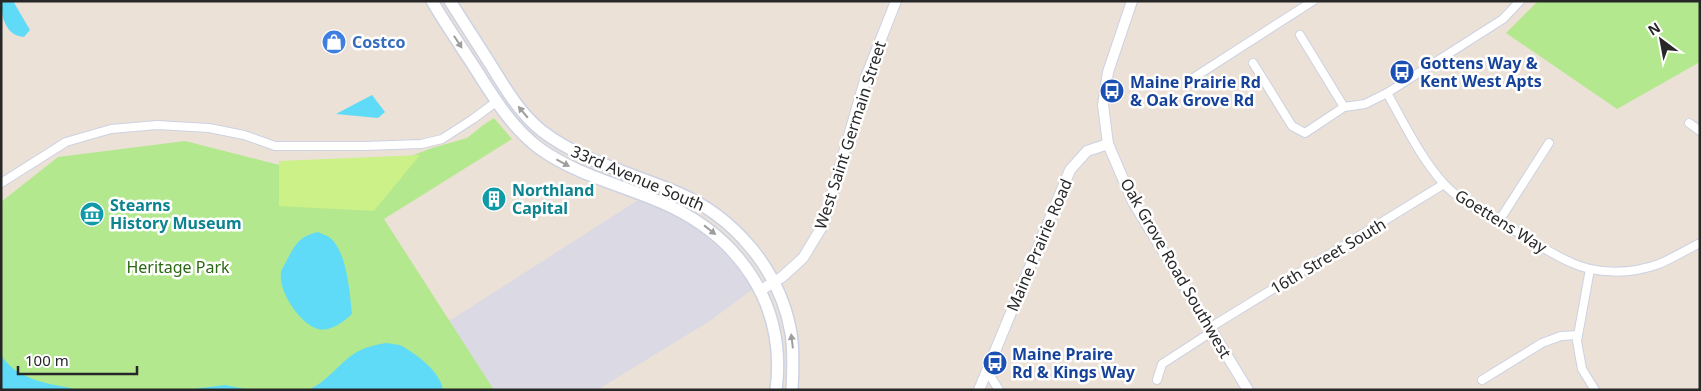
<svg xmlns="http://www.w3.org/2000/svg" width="1701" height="391" viewBox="0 0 1701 391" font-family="'Noto Sans',sans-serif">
<rect width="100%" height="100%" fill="#ece1d7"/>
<path fill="#dbd9e3" d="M638,200L668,212L694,226L729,257L753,289L710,321L597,390H494L449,321Z"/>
<g fill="#b3e88e">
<path d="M1538,1H1700V62L1617,109L1506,33Z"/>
<path d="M494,118L512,139L384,219L494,390H1V202L58,157L185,141L303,171L387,165L432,148L467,138L482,126Z"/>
</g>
<path fill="#ccf188" d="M420,155L374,211L279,206V161Z"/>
<g fill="#5fdbf8">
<path d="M1,1H13L30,30L24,37C6,36 1,17 1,1Z"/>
<path d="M372,95L385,112L378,118L336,114Z"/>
<path d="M318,232C321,234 326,235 329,237C347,250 350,294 352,314C343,322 331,332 318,329C300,324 278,291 281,273C281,270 284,266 286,262C294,246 299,236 318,232Z"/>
<path d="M386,343C391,344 397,344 402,346C417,355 440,371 443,390H308C327,382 338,364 355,353C365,347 375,345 386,343Z"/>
<path d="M1,355C18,382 53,384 81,390H1Z"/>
<path d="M225,385L251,390H189L193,389Z"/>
</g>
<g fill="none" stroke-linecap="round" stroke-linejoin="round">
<defs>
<g id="minor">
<path d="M1520,1L1503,19L1387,93C1404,123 1421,159 1444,184C1462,203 1488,214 1510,228C1530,239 1549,253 1570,262C1596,275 1632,274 1659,264C1673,258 1686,250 1700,243"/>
<path d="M1300,35L1344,107"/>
<path d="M1253,63L1292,126L1305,133L1344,107L1365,104L1387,93"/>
<path d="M1190,80L1313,1"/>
<path d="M1689,123L1700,131"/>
<path d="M1,183L66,142L111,129L157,125L209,128L244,135L275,146H365L421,144L442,139L473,119L496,102"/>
<path d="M1499,221L1549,143"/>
<path d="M1590,269L1577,341L1582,369L1595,390"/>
<path d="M1211,327L1444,184"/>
<path d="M987,371L999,390"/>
<path d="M1157,380L1162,364L1213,331"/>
<path d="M1482,380L1542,343L1561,336L1578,335"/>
</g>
<g id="tertiary">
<path d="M1132,1L1108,72L1103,105L1108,144L1133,202L1248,390"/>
<path d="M761,290L782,277L803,258L823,225L866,77L896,1"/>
<path d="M979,390L1070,170L1087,151L1108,144"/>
</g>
<g id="secondary">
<path d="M432,1C445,23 459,44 473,65C492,95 510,126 539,148C576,175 622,185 663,203C740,237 787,305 776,390"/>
<path d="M450,1C463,21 476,42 489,62C504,86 519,113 542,131C581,161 631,173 676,192C734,216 780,270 791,333C794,352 793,371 792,390"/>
</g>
</defs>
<use href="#minor" stroke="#ccd2e2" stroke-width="10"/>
<use href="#tertiary" stroke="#ccd2e2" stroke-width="12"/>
<use href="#secondary" stroke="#ccd2e2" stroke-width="14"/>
<use href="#minor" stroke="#fff" stroke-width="8"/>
<use href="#tertiary" stroke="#fff" stroke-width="10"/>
<use href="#secondary" stroke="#fff" stroke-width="11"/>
</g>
<defs><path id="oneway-solid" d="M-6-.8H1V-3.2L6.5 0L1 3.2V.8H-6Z" transform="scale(1.25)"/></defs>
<g fill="#9e9e9e">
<use href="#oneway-solid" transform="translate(458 42) rotate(57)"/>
<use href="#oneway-solid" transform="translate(523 112) rotate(-130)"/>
<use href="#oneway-solid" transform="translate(563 163) rotate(28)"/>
<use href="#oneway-solid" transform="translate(710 230) rotate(38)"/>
<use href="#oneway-solid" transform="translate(792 341) rotate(-97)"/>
</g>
<defs>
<symbol id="shop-disc" viewBox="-11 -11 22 22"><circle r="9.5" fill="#3f7fe0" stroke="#fff"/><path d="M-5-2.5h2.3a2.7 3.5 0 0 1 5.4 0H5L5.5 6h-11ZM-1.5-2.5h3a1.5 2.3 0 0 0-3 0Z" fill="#fff"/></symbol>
<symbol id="bus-disc" viewBox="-11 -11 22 22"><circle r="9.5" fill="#1a4fb4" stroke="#fff"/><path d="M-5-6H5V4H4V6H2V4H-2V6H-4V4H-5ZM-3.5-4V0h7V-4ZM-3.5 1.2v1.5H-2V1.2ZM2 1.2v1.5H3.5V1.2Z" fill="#fff"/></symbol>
<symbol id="building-disc" viewBox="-11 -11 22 22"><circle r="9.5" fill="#0f9aa8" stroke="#fff"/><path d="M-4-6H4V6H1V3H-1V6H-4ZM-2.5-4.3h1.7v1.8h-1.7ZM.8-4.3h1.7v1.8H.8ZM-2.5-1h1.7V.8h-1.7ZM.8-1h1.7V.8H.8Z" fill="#fff"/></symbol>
<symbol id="museum-disc" viewBox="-11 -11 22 22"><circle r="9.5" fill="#0f9aa8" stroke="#fff"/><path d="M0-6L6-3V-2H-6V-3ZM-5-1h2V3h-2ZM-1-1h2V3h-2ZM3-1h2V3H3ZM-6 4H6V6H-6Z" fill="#fff"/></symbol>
</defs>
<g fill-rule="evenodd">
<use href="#shop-disc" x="320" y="28" width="28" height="28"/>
<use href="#bus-disc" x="1388" y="58" width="28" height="28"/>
<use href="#bus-disc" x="1098" y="77" width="28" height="28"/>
<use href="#building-disc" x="480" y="185" width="28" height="28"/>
<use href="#museum-disc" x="78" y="200" width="28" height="28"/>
<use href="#bus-disc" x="981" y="349" width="28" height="28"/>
</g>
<g text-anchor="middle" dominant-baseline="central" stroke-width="5" stroke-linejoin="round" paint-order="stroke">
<g font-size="16" font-weight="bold" fill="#366cbe" stroke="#fff" text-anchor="start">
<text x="352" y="42">Costco</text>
</g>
<g font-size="16" font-weight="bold" fill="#164399" stroke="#fff" text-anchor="start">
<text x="1420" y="63">Gottens Way &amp;<tspan x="1420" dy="18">Kent West Apts</tspan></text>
<text x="1130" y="82">Maine Prairie Rd<tspan x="1130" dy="18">&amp; Oak Grove Rd</tspan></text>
<text x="1012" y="354">Maine Praire<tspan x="1012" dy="18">Rd &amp; Kings Way</tspan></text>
</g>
<g font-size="16" fill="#272727" stroke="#fff">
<text transform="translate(850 135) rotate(-72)">West Saint Germain Street</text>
<text transform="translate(638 178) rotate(23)">33rd Avenue South</text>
<text transform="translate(1501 221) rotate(32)">Goettens Way</text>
<text transform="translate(1039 245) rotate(-67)">Maine Prairie Road</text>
<text transform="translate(1328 256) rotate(-31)">16th Street South</text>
<text transform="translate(1176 268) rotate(60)">Oak Grove Road Southwest</text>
</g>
<g font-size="16" font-weight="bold" fill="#0d838f" stroke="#fff" text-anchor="start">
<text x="512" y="190">Northland<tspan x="512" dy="18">Capital</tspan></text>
<text x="110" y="205">Stearns<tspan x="110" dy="18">History Museum</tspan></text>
</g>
<g font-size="16" fill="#2b6913" stroke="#fff">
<text x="178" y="267">Heritage Park</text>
</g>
</g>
<rect width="1701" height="391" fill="none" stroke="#272727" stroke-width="5"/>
<g transform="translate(1661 40) rotate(328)" stroke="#ffffff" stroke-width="4" paint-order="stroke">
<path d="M0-4L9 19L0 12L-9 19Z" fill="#272727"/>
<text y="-8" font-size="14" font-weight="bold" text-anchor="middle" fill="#272727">N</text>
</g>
<path d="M18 366v8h119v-8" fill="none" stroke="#272727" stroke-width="2.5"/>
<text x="25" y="366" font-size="15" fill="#272727" stroke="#ffffff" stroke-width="4" paint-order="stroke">100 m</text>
</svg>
